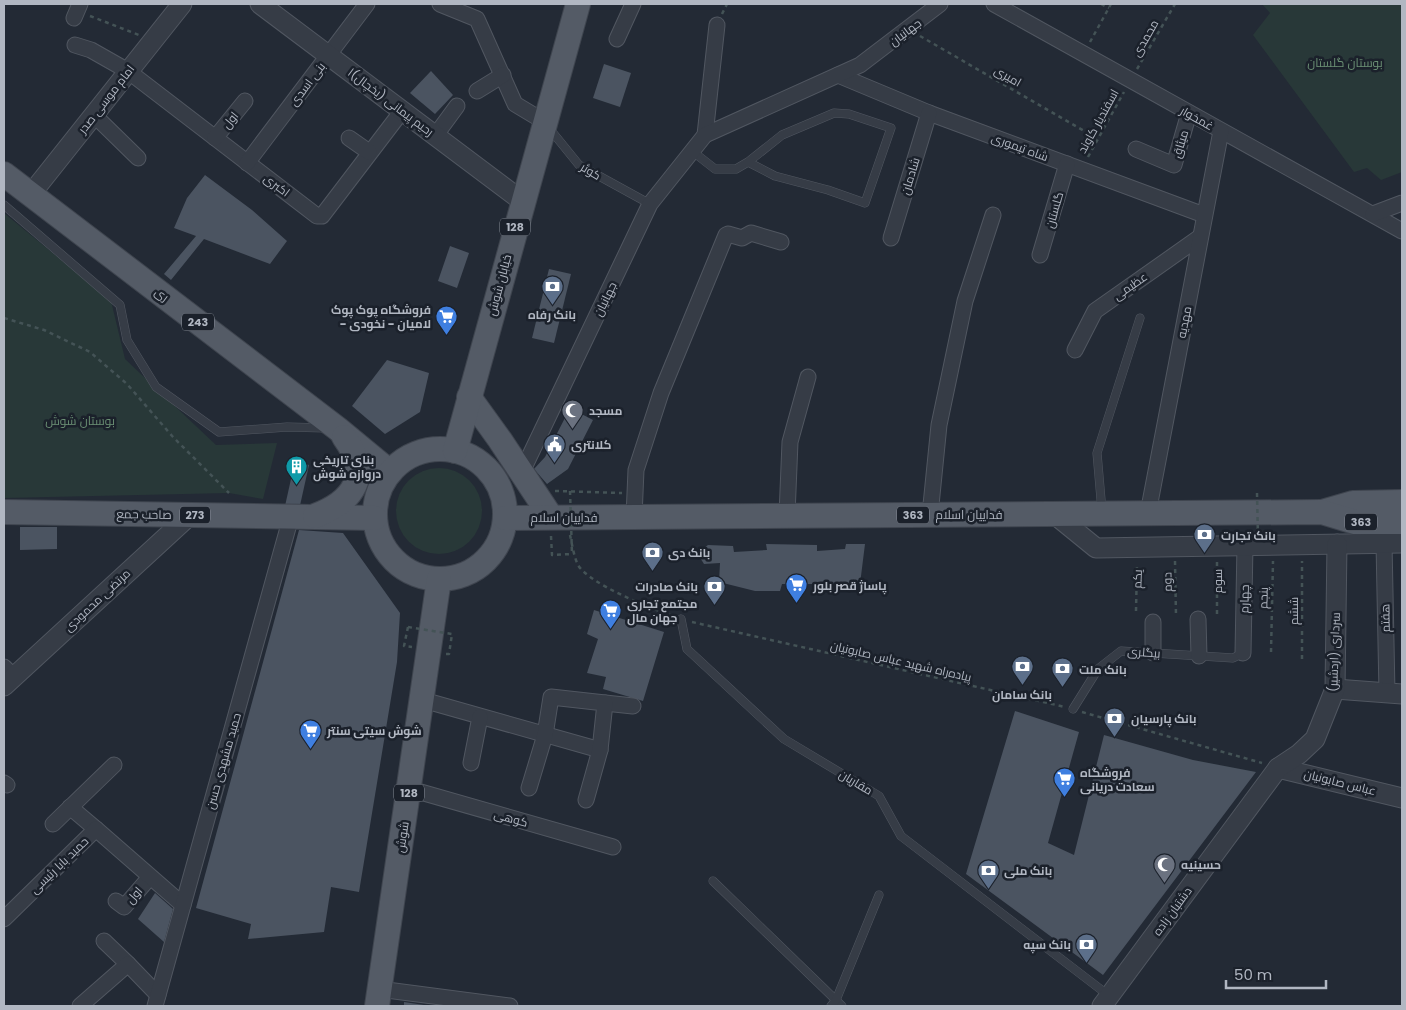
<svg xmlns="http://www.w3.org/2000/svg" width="1406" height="1010" viewBox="0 0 1406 1010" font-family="Poppins,Cairo,sans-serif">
<rect width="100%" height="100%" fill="#232a35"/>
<g fill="#283838">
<path d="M1262,4H1402V172L1381,180L1367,168L1354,172L1253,35L1270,13Z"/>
<path d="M4,213L111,301L125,359L216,445L277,443L263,499L229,493L4,498Z"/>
<circle cx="439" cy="511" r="43"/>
</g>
<g fill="#4b5461">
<path d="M604,64L631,73L620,107L593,98Z"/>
<path d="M431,71L453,95L435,114L410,93Z"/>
<path d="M205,175L252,210L287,241L270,264L204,239L171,280L164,274L196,236L174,228L187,198Z"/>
<path d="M450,246L469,253L457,288L438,281Z"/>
<path d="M549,269L571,274L554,343L532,338Z"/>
<path d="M387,360L429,373L420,412L385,434L352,406Z"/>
<path d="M570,408L593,420L568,469L547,484L534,469L545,457Z"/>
<path d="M295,461L309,465L299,510L285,506Z"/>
<path d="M20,527H57V549L20,550Z"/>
<path d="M299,530L343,533L400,613L397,662L359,892L331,887L324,932L248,939L251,924L196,908Z"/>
<path d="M766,544L817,545V551L845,549L846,544H865L860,584H782L780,591H755L719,582L720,563L704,564L699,556L701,550L708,545L733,546L734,552L767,550Z"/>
<path d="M594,610L664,632L643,701L603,689L606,677L587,673L598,639L587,634Z"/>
<path d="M1015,711L1079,732L1048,843L1074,855L1104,735L1193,760L1256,772L1103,975L966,874Z"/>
<path d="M155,893L173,909L164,942L138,919Z"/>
<path d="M404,1002L424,1005V1006H404Z"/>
</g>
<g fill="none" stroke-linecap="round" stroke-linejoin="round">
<defs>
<g id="service">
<path d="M549,128L579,165L650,204"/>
<path d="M692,151L715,169H736L748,162L782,135L834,113L849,114L891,128L865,203L828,190L775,176L748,162"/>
<path d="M4,205L120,305L127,340L156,387L219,432L287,427L326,428"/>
<path d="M1102,511L1097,453L1140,318"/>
<path d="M681,619L687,649L784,739L879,796L901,836L1108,995"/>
<path d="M1073,709L1098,669L1121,651L1233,658L1243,653"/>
<path d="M713,881L842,1006"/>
<path d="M831,1006L836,1000L879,895"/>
</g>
<g id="minor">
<path d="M440,4L477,19L515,104L545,122"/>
<path d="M994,4L1402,231"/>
<path d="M74,18L80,4"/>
<path d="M617,39L633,4"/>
<path d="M75,45L91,50L128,71L317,216H322L402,111"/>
<path d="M838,75L929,113L1204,215"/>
<path d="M477,91L503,75"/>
<path d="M93,114L138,158"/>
<path d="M705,135L717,25"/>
<path d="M435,136L457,106"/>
<path d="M215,138L245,101"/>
<path d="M349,138L369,152"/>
<path d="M1136,149L1174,165L1189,113"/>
<path d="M247,163L367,4"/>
<path d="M1373,214L1402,203"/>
<path d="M891,238L929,113"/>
<path d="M1040,255L1067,164"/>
<path d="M1075,350L1095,311L1200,237"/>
<path d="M521,474L650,204L705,135L860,65L940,4"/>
<path d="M1148,513L1221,131"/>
<path d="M787,515L790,442L808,377"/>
<path d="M930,515L939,425L965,301L993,215"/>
<path d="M634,517L636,470L661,393L726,235L728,234L742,238L751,233L781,242"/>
<path d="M1384,543L1387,693"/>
<path d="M1198,619L1199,656"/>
<path d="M1153,622V653"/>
<path d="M1243,653L1245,545"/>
<path d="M4,667L14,677"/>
<path d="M423,700L600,750"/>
<path d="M605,703L633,706"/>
<path d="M471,763L480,717"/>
<path d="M4,783L7,785"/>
<path d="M529,788L545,735L551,697L605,703L600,750L586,800"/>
<path d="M410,789L613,847"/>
<path d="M70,807L96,829"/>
<path d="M53,824L114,765"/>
<path d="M116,901L124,907L150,877"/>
<path d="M4,919L96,829L183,905"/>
<path d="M104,941L128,964"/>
<path d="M379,989L510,1006"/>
<path d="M80,1006L128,964L158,995"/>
<path d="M155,1006L291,517"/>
</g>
<g id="tertiary">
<path d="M260,4L522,201"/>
<path d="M31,194L182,4"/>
<path d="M1053,513L1096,548L1402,543"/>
<path d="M4,686L190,515"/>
<path d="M1335,689L1402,694"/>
<path d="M1278,768L1402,798"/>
<path d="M1102,1006L1278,768L1299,754L1315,739L1335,689L1337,544"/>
</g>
<g id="primary">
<path d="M4,174L338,429L390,472"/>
<path d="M469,397L500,440L551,517"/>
<circle cx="440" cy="514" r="65"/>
<path d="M455,451L578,4"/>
<path d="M4,512L375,518"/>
<path d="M1322,512L1353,503L1402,502"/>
<path d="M315,516C354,501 372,475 344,437"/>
<path d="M505,518L1322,512L1355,522H1402"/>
<path d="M377,1006L439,579"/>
</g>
</defs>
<use href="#service" stroke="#515761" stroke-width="9"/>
<use href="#minor" stroke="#515761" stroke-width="17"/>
<use href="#tertiary" stroke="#515761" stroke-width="21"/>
<use href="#primary" stroke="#3f454f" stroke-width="26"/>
<g stroke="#445356" stroke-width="2.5" stroke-dasharray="4 4" stroke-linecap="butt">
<path d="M1101,4L1109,8"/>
<path d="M722,14L727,4"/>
<path d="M90,16L139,35"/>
<path d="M920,36L1098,139"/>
<path d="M1090,42L1111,4"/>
<path d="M1137,69L1175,4"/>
<path d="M1088,157L1124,92"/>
<path d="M4,318L44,330L90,352L127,384L173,437L229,493"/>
<path d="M555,491L622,493"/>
<path d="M570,535C572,544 574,557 578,565C589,584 652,609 673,616"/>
<path d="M551,536L552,555L572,554"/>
<path d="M1175,561L1176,616"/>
<path d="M1217,562V617"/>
<path d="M1136,611L1137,564"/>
<path d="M692,622L1065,707"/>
<path d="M408,627L404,646L412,647"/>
<path d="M1271,652L1273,561"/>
<path d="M446,654H449L452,634"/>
<path d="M1302,659V561"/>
<path d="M1082,712L1262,763"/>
</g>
<use href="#service" stroke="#363c46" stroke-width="8"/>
<use href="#minor" stroke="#363c46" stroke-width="15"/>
<use href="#tertiary" stroke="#363c46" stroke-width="19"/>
<use href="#primary" stroke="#545b66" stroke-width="24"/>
<g stroke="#445356" stroke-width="2.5" stroke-dasharray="4 4" stroke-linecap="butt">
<path d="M570,491L572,554"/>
<path d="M1257,493L1258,539"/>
<path d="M408,627L452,634"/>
</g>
</g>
<defs>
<symbol id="bank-pin" viewBox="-11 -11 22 30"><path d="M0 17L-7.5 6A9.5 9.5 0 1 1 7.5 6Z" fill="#5c6f8a" stroke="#1b212b"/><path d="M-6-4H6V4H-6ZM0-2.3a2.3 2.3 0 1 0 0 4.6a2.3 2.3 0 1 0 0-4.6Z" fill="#fff"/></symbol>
<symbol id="supermarket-pin" viewBox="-11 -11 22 30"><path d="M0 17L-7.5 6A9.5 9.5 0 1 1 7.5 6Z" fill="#3f7fe0" stroke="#1b212b"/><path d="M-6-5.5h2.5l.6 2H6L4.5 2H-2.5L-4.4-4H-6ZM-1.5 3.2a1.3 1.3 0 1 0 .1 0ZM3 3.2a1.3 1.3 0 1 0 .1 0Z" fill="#fff"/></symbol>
<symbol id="mosque-pin" viewBox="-11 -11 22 30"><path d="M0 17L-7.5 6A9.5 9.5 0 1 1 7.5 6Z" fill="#6b7280" stroke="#1b212b"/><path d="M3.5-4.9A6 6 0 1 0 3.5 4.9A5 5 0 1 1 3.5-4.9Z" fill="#fff"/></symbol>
<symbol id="civic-pin" viewBox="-11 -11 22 30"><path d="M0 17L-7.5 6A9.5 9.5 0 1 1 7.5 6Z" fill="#5c6f8a" stroke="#1b212b"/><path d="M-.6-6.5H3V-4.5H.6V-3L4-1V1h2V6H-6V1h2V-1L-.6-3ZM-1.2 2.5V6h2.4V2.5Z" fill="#fff"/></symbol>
<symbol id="building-pin" viewBox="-11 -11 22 30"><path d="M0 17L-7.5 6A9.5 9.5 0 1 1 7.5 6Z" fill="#0f9aa8" stroke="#1b212b"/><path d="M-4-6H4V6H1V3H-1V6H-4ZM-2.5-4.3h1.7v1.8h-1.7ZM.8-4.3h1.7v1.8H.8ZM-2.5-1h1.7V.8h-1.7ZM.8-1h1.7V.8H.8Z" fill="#fff"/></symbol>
</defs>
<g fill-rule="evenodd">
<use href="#bank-pin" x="540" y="274" width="25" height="34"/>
<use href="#supermarket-pin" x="434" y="304" width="25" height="34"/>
<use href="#mosque-pin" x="560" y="398" width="25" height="34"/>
<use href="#civic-pin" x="542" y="432" width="25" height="34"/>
<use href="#building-pin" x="284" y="454" width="25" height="34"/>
<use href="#bank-pin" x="1192" y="522" width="25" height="34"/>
<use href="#bank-pin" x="640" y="540" width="25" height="34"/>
<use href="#supermarket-pin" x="784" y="572" width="25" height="34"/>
<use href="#bank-pin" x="702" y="574" width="25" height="34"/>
<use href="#supermarket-pin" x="598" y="598" width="25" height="34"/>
<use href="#bank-pin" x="1010" y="654" width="25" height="34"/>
<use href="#bank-pin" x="1050" y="656" width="25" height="34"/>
<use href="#bank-pin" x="1102" y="706" width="25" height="34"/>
<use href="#supermarket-pin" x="298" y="718" width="25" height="34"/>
<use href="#supermarket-pin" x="1052" y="766" width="25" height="34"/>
<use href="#mosque-pin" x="1152" y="852" width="25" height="34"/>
<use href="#bank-pin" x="976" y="858" width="25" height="34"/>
<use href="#bank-pin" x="1074" y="932" width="25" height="34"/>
</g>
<g text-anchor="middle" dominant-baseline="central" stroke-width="5" stroke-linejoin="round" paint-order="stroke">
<g fill="#1b212b" stroke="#848a95" stroke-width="1">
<rect x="500" y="218.5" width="30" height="17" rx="4"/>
<rect x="182" y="313.5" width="32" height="17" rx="4"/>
<rect x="180" y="506.5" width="30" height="17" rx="4"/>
<rect x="897" y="506.5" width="32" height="17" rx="4"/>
<rect x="1345" y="513.5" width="32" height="17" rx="4"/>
<rect x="394" y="784.5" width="30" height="17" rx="4"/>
</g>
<g font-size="11" font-weight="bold" fill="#b1b7c2">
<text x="515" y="227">128</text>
<text x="198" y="322">243</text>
<text x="195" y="515">273</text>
<text x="913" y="515">363</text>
<text x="1361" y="522">363</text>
<text x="409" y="793">128</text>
</g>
<g font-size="12" fill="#b1b7c2" stroke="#1b212b">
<text transform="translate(905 32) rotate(-37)">جهانیان</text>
<text transform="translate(1145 38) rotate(-60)">محمدی</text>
<text transform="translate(1008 76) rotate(30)">امیری</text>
<text transform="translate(307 84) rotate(-53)">بنی اسدی</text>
<text transform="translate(106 99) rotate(-52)">امام موسی صدر</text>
<text transform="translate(391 102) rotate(37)">رحیم پیمانی (یخچال)ا</text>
<text transform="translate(1197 118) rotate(29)">غمخوار</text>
<text transform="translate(230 120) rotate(-51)">اول</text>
<text transform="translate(1098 121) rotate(-61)">اسفندیار کاوند</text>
<text transform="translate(1180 144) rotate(-73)">میثاق</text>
<text transform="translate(1020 147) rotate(20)">شاه تیموری</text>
<text transform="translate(591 171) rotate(31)">کوثر</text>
<text transform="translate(910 176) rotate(-73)">شادمان</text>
<text transform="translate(277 185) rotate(37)">اکبری</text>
<text transform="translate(1054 210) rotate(-74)">گلستان</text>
<text transform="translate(499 285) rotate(-75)">خیابان شوش</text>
<text transform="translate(1130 286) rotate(-35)">عظیمی</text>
<text transform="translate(162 294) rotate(37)">ری</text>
<text transform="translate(605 299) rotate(-64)">جهانیان</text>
<text transform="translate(1184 322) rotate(-79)">مهدیه</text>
<text transform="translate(144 514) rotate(1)">صاحب جمع</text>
<text x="969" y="514">فداییان اسلام</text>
<text x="564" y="517">فداییان اسلام</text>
<text transform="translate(1137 579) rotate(-88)">یکم</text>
<text transform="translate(1217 581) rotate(-90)">سوم</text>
<text transform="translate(1167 582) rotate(-91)">دوم</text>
<text transform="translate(1263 598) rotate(-89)">پنجم</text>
<text transform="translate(1244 599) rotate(-89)">چهارم</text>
<text transform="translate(97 600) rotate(-43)">مرتضی محمودی</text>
<text transform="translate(1293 611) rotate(-90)">ششم</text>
<text transform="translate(1385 618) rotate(-91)">هفتم</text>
<text transform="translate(1144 652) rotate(4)">بیگلری</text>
<text transform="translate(1334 652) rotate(-88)">سرداری (اردشیر)</text>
<text transform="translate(901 661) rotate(13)">پیاده‌راه شهید عباس صابونیان</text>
<text transform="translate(223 761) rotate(-74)">حمید مشهدی حسن</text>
<text transform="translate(856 782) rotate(31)">مقاریان</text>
<text transform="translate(1340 782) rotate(14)">عباس صابونیان</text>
<text transform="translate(511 818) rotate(16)">کوهی</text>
<text transform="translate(402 837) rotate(-81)">شوش</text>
<text transform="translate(59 865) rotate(-44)">حمید بابا رئیسی</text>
<text transform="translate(134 895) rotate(-49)">اول</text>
<text transform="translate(1172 911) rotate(-54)">دشتبان زاده</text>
</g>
<g font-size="12" fill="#6b9074" stroke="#1b212b">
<text x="1345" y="62">بوستان گلستان</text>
<text x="80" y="420">بوستان شوش</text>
</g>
<g font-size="12" font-weight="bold" fill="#b1b7c2" stroke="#1b212b" text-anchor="start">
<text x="431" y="309" text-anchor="end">فروشگاه پوک پوک<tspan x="431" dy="14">- لاميان - نخودی</tspan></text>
<text x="552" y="314" text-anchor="middle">بانک رفاه</text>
<text x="589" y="410">مسجد</text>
<text x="571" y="444">کلانتری</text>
<text x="313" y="459">بنای تاریخی<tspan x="313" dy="14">دروازه شوش</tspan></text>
<text x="1221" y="535">بانک تجارت</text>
<text x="668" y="552">بانک دی</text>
<text x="813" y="585">پاساژ قصر بلور</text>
<text x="698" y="586" text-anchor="end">بانک صادرات</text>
<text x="627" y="603">مجتمع تجاری<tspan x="627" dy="14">جهان مال</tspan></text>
<text x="1079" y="669">بانک ملت</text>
<text x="1022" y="694" text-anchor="middle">بانک سامان</text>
<text x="1131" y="718">بانک پارسیان</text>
<text x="327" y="730">شوش سیتی سنتر</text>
<text x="1080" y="772">فروشگاه<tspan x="1080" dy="14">سعادت دریانی</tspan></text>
<text x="1181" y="864">حسینیه</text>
<text x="1004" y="870">بانک ملی</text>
<text x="1071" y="944" text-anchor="end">بانک سپه</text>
</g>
</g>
<rect width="1406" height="1010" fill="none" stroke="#b1b7c2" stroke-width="10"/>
<path d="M1226 980v8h100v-8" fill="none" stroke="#b1b7c2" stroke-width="2.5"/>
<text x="1234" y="980" font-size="15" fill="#b1b7c2" stroke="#1b212b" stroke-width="4" paint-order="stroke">50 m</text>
</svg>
